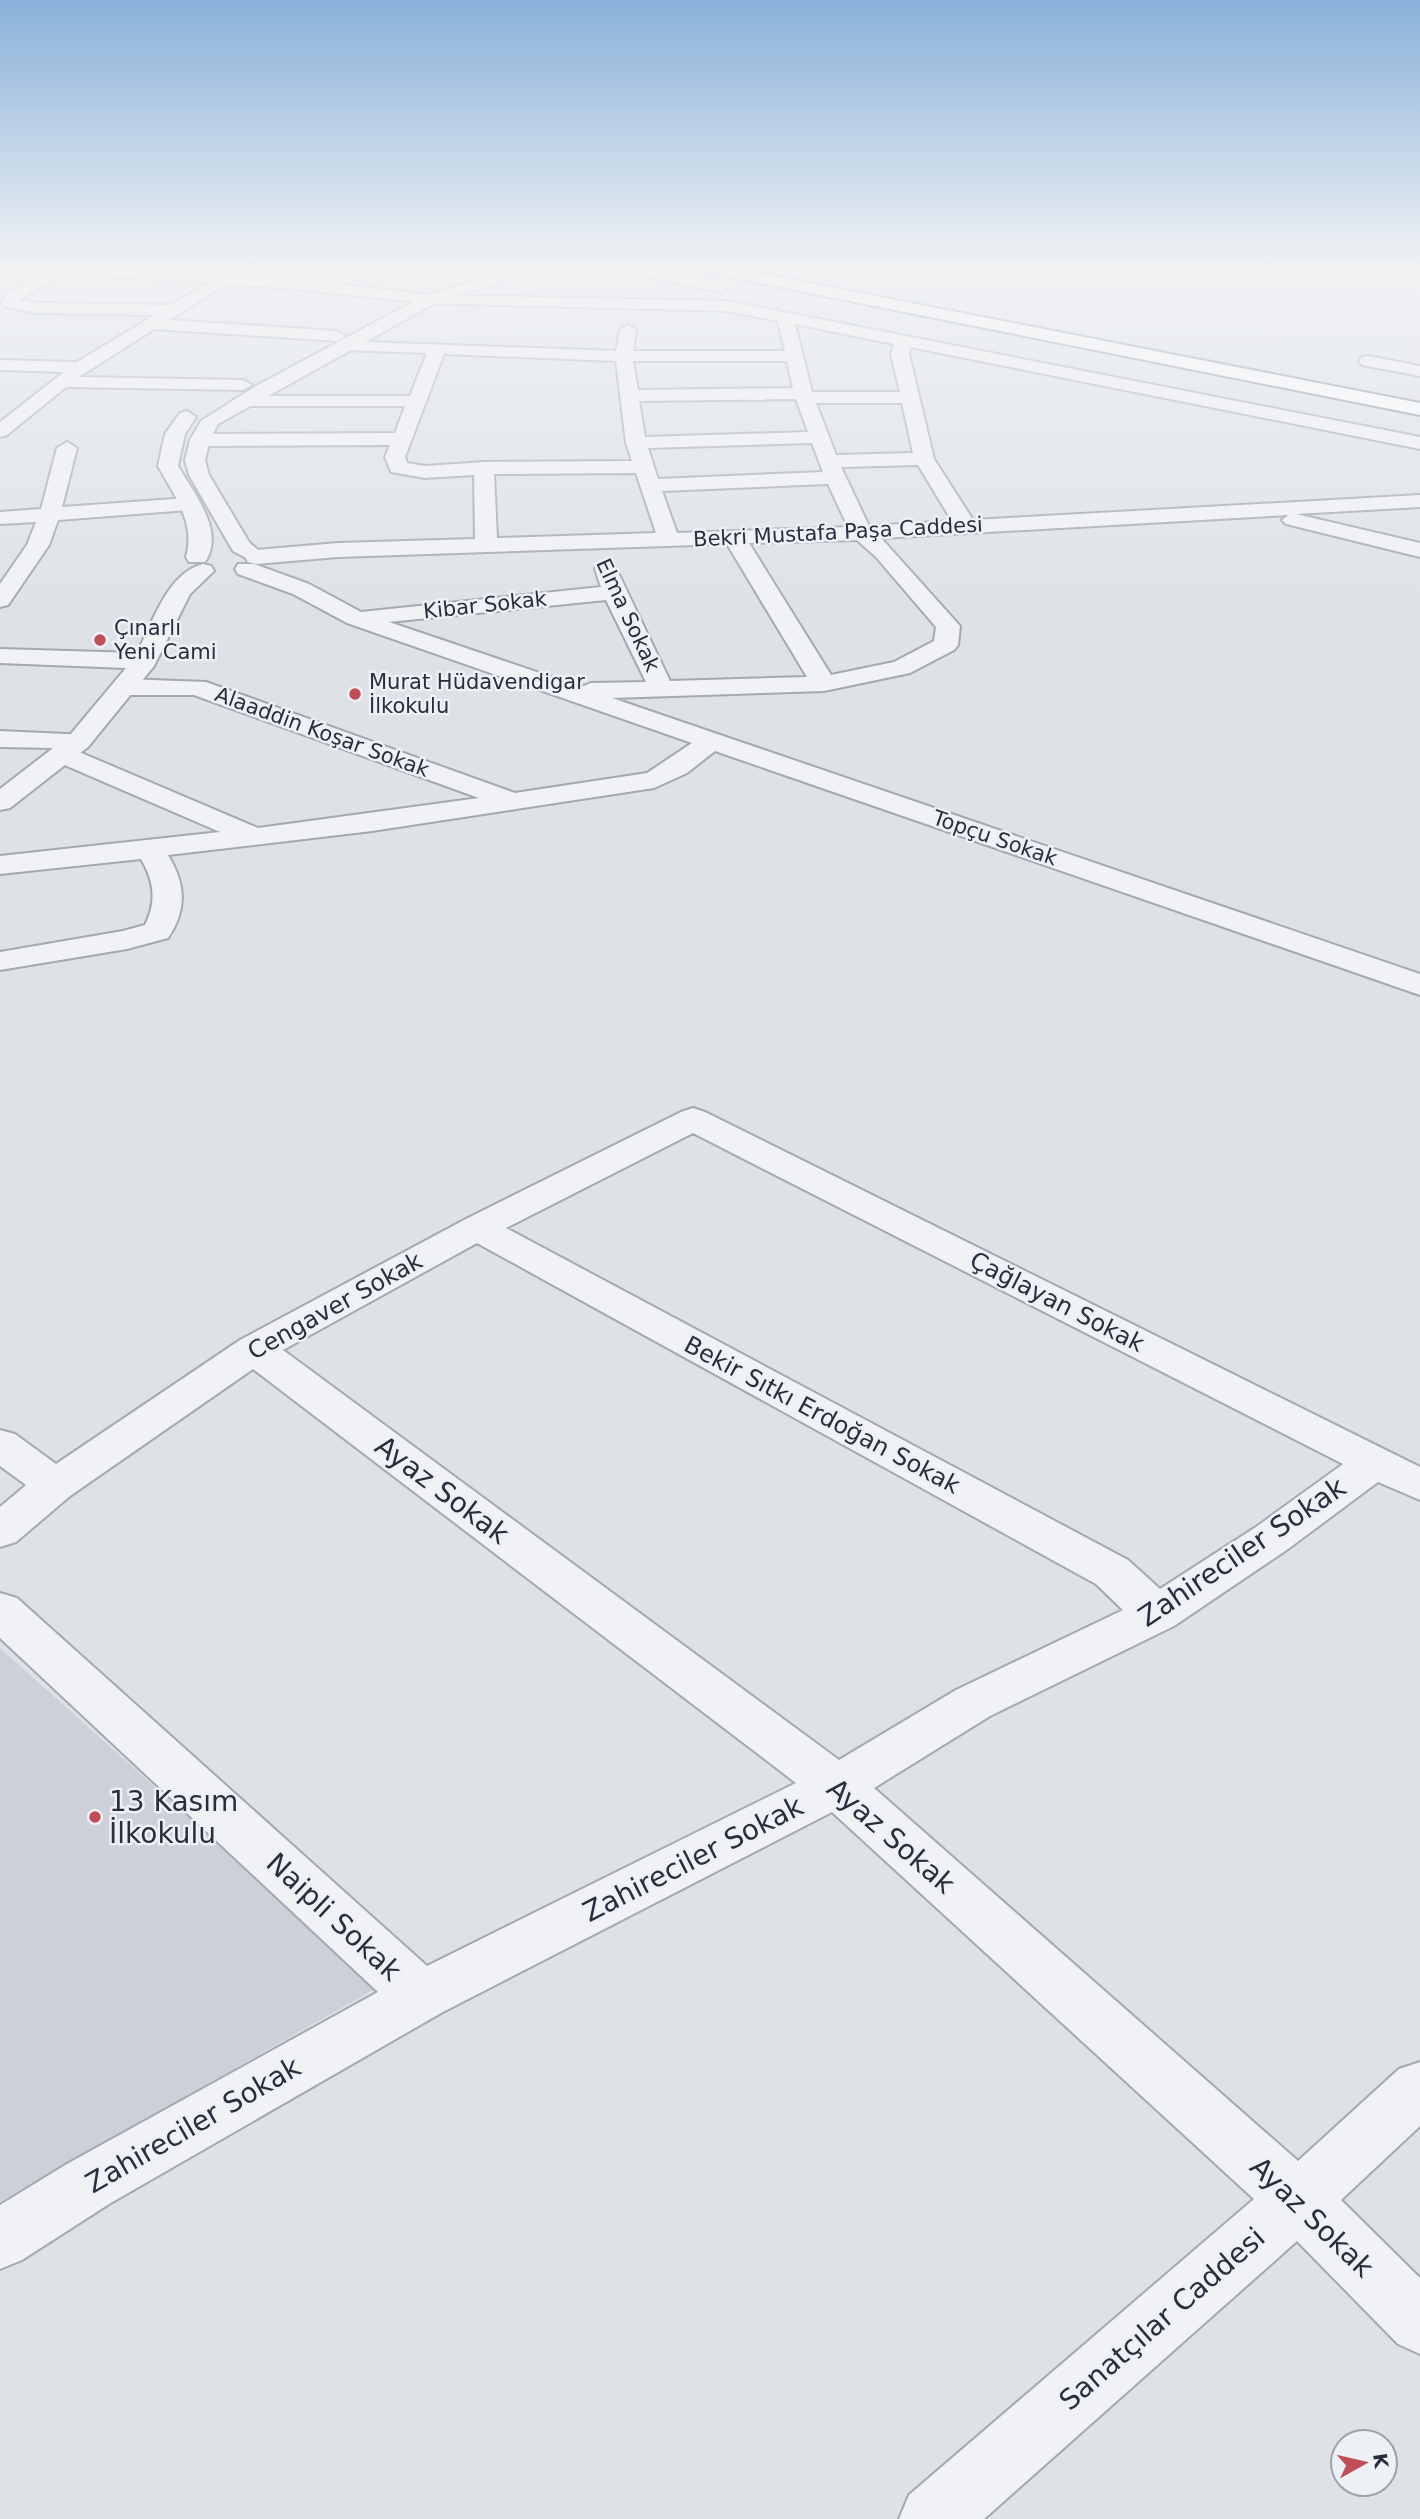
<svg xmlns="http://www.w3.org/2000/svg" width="1420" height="2519" viewBox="0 0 1420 2519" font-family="'DejaVu Sans',sans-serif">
<rect width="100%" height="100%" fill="#dee1e6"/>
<path fill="#cdd0d8" d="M0,1648L378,1987L0,2202Z"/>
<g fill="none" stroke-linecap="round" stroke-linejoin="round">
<defs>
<g id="minor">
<path d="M375,262H397L330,290H318L316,287L318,284Z"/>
<path d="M592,262H622L721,282L729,287L721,292L600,267Z"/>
<path d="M903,262H972L969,265L940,273L906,265Z"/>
<path d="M57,266L65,271L62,274L19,300L37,303L171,305L218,278L223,280L226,283L223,286L169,320L337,331L345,336L337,341L154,329L79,377L243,380L252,385L243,390L66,387L7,435L0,437V422L64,372L0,370V360L77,362L155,315L37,313L4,306L2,303L7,292Z"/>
<path d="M429,295L727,301L1420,437V449L910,347L909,354L934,459L973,520L1420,495V507L1296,514L1420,543V557L1286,524L1282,520L1289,515L881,538L960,626L958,645L954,650L910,673L824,691L612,698L1420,974V995L715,751L687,773L654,788L372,831L168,855C186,884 187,910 168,938L127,949L0,970V952L123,931L145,925C157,901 154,881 141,859L0,874V856L220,832L53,760L49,754L53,748L0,747V731L88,735L92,741L88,747L72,749L258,828L479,798L194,695H124L115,692L111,687L115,682L124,679L206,682L515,793L647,773L692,743L347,623L293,594L238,574L235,569L238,564H254L309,584L361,612L601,587L595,569L598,564H614L670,681L807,677L727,544L338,557L256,564L248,562L245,557L248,552L256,550L338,543L475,539L474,475L425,478L391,472L385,457L390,445L200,446L190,440L200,434L395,433L405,406H241L232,401L241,396H410L427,353L344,350L336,345L338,341L616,351L620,330L628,325L636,330L633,351H785L778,321L727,311L423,303L421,300L423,297ZM795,324L894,344L891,354L900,392H812ZM444,354L616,361L626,443L632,461L484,462L425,466L407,463L405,457ZM633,361H787L793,388L638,390ZM796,399L808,432L645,437L639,401ZM816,403H902L913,453L836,455ZM812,443L823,472L658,479L648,448ZM918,465L952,521L869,526L841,467ZM636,473L656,533L497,538L494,474ZM828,484L848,527L677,533L662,491ZM857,540L876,557L936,627L934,641L894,662L831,675L749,543ZM606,600L646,682L591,683L581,687L389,622Z"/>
<path d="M1368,356L1420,366V376L1362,365L1359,361L1362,357Z"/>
<path d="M67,442L77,448L62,507L188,498L195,500L198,504L195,508L188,510L58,520L49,545L8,605L0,607V584L27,545L36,522L0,524V512L41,509L57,448Z"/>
<path d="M693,1108L705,1112L1420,1467V1500L1378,1482L1288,1549L1174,1626L990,1716L874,1788L1298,2161L1399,2069L1420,2062V2126L1341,2200L1420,2278V2354L1398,2344L1297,2241L984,2519H899L909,2495L1254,2199L832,1812L441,2013L109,2204L22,2260L0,2269V2205L67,2164L378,1992L0,1638V1593L17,1598L427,1966L796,1783L253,1369L70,1496L16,1542L0,1547V1507L26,1485L0,1466V1430L15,1434L56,1464L240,1340L464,1220L681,1112ZM693,1133L1343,1464L1256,1527L1160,1589L1128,1560L506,1228ZM477,1243L1096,1584L1123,1610L956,1690L839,1760L283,1350Z"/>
</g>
<g id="tertiary">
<path d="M0,262L109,265L323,282L428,295L531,262H554L551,265L435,303L218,424L210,440L205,460L209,475L249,542L261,553L258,558L250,560L233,551L189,475L185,460L190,440L201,421L256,386L413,302L297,289L0,269Z"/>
<path d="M187,411L196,417L185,434L178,466C193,492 226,531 205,562H189L186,557C196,523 174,495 158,466L165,434L180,413Z"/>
<path d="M203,564L211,566L214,571L190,594L154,666L88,747L10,808L0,810V789L70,735L126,668L0,663V649L137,653C152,624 167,573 203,564Z"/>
</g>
<path id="trunk" d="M672,262H703L1420,403V415L680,267Z"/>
</defs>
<use href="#minor" stroke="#a4a8b0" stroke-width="4"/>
<use href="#tertiary" stroke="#a4a8b0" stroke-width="4"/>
<use href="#trunk" stroke="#878e9b" stroke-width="4"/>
<use href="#minor" fill="#f0f2f5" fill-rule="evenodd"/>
<use href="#tertiary" fill="#f0f2f5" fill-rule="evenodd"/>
<use href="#trunk" fill="#fff" fill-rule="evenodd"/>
</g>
<linearGradient id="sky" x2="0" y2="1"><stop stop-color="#89b1d9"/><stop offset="0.43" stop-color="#f0f2f4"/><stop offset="1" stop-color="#f0f2f4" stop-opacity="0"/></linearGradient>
<rect width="1420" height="615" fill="url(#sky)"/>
<g fill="#c04e58" stroke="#edf0f4" stroke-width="2.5">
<circle cx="100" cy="640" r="7"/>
<circle cx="355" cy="694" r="7"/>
<circle cx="95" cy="1817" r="7"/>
</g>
<g text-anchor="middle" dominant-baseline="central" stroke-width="5" stroke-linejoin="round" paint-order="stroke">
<g font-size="21" fill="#292e3c" stroke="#edf0f4">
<text transform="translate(838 532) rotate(-3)">Bekri Mustafa Paşa Caddesi</text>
<text transform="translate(485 605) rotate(-6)">Kibar Sokak</text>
<text transform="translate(628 615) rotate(65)">Elma Sokak</text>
<text transform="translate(322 732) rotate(20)">Alaaddin Koşar Sokak</text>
<text transform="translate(995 838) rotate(19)">Topçu Sokak</text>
</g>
<g font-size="21" fill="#292e3c" stroke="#edf0f4" text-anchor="start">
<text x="114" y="628">Çınarlı<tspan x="114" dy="24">Yeni Cami</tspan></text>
<text x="369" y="682">Murat Hüdavendigar<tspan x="369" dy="24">İlkokulu</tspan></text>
</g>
<g font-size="24" fill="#292e3c" stroke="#edf0f4">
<text transform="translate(1057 1302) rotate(27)">Çağlayan Sokak</text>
<text transform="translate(335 1306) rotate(-29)">Cengaver Sokak</text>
<text transform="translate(822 1415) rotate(28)">Bekir Sıtkı Erdoğan Sokak</text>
</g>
<g font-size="28" fill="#292e3c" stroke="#edf0f4">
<text transform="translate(442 1490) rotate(37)">Ayaz Sokak</text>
<text transform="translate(1242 1552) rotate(-34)">Zahireciler Sokak</text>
<text transform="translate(891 1836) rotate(41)">Ayaz Sokak</text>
<text transform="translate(693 1859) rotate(-27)">Zahireciler Sokak</text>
<text transform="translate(334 1917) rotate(43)">Naipli Sokak</text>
<text transform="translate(193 2125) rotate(-30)">Zahireciler Sokak</text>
<text transform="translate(1312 2217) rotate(44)">Ayaz Sokak</text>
<text transform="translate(1162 2319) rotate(-41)">Sanatçılar Caddesi</text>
</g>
<g font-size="28" fill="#292e3c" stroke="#edf0f4" text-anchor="start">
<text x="109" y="1801">13 Kasım<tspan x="109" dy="32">İlkokulu</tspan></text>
</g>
</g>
<g transform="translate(1364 2463) rotate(82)"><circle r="33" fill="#edf0f4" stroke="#9fa2aa" stroke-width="2"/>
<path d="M0-5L12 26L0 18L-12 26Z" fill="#c04e58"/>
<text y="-10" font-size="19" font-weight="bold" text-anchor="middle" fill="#292e3c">K</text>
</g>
</svg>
